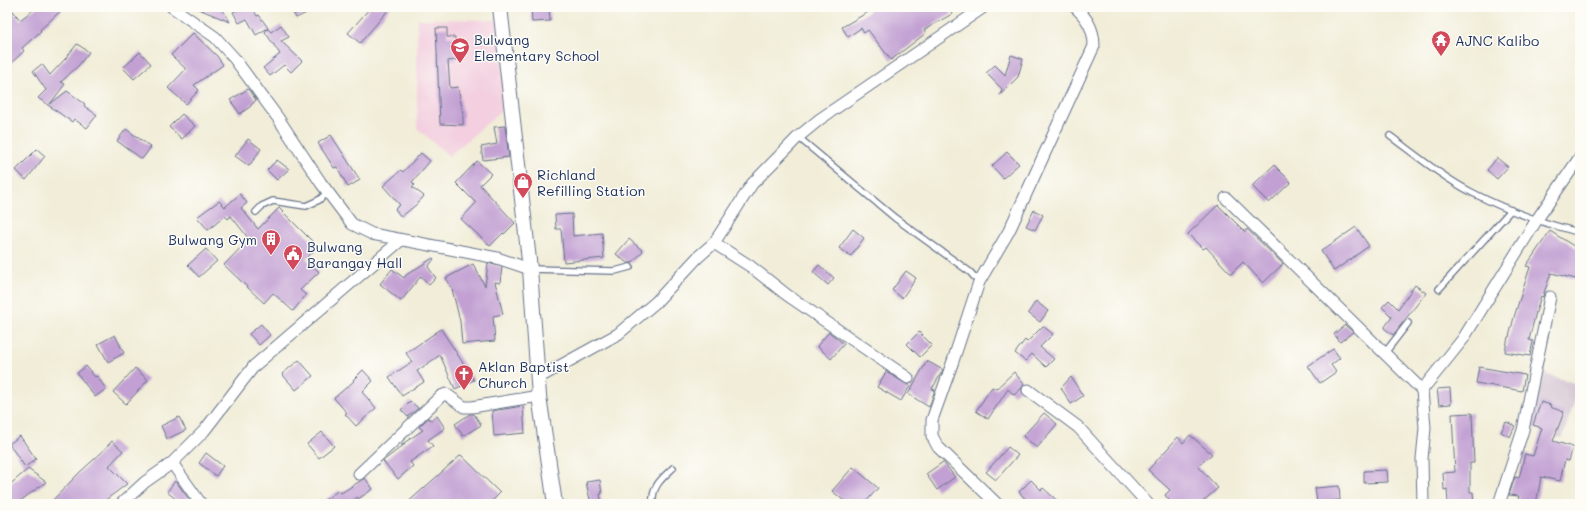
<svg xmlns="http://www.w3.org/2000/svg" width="1587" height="511" viewBox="0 0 1587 511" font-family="Mali,sans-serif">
<rect width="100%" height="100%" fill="#fdfcf7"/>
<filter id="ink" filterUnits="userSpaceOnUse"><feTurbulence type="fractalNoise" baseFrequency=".025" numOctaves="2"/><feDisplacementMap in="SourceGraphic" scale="8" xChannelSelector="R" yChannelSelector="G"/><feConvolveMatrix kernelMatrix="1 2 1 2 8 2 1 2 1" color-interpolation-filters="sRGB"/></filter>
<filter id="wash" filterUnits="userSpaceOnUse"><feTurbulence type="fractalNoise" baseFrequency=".012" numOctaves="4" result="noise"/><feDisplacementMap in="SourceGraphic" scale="16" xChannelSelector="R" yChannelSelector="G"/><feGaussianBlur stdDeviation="0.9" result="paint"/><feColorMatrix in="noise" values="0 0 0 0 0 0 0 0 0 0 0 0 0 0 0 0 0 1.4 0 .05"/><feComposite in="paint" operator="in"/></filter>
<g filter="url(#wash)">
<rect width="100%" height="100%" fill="#f1edd8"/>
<path fill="#f3cfdf" d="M417,19L498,20L506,107L449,156L417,128Z"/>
<path fill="#cfbdce" d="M1545,374L1580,385L1562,438L1527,426Z"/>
<g id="blocks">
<g fill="#c2a0d3">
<path d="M7,7H10L20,20L37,7H65L40,30L41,31L22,48L24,51L7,67Z"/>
<path d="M194,7H221L230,22Z"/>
<path d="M243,7H252L257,16L259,15L268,28L256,35L247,19L239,23L233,12Z"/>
<path d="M290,7H319L296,18Z"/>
<path d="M371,7H391L360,43L348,33Z"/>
<path d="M531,7H549L550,21L532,22Z"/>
<path d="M867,7H948L952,14L924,30L926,33L891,60L868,30L864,33L861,28L848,37L842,27L870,11Z"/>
<path d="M281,25L289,37L281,41L302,61L291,72L284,65L270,76L263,68L280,54L265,32L268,29L271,32Z"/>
<path d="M436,28H447V37H455L456,60L448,61L450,88L458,87L463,114V125L440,124Z"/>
<path d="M193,33L217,56L223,65L194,85L199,90L186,104L168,88L186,69L171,55Z"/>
<path d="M77,44L89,52L79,65L61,82L65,84L50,104L67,91L85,104L84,106L97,115L87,128L74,119L72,122L38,98L46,90L33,71L42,64L50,75L66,58Z"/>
<path d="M140,52L151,64L134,79L123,68Z"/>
<path d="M1011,55L1023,59L1018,77L1000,95L1002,89L986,73L995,65L1005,75Z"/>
<path d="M248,89L256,100L251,105V106L240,114L230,100Z"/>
<path d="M182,114L195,126L182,139L169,127Z"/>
<path d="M505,126L509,157L483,160L481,147L497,144L494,127Z"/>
<path d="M126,129L151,147L142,159L117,141Z"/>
<path d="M331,135L360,180L348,187L337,167L334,168L318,143Z"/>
<path d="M248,139L261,149L249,166L235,156Z"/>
<path d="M37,149L45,156L26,180L16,170Z"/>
<path d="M1007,152L1019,164L1003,178L992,166Z"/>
<path d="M421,153L430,161L412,182L415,185L412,187L424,196L417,204L401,217L395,209L400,205L383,186L401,170L403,172Z"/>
<path d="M1497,158L1508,167L1497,179L1487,170Z"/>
<path d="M277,160L289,169L277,180L267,170Z"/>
<path d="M477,161L491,174L480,185L515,223L504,234L503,233L490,246L461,219L476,203L456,183Z"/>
<path d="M1274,165L1291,182L1269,203L1252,186Z"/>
<path d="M240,194L247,203L241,208L258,229L279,208L318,247L306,258L319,272L300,290L306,295L293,311L273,293L264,303L224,265L249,239L231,216L228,219L225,216L208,230L197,217L219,201L225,207Z"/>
<path d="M1218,205L1245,232L1247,229L1283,264L1263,283L1243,262L1231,274L1206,247L1203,249L1188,234Z"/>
<path d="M1034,210L1043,215L1035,230L1026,226Z"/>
<path d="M572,214L573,236L602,233L604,258L564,262L561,229H556L555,215Z"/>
<path d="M1356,227L1369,246L1334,271L1321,251Z"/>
<path d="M853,229L864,238L851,256L839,248Z"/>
<path d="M1550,231L1580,250V280L1551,273L1544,293L1543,297L1541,296L1536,312L1529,340L1533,341L1530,356L1505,352L1508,337H1509L1514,317L1530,267L1526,266Z"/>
<path d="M629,239L643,251L632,263H627L616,254Z"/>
<path d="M206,249L217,261L199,277L188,265Z"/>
<path d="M433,258L434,259L428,267L436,278L429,285L421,276L401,301L380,284L392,269L404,278L406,275Z"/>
<path d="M488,263L502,267L500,283L495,282L503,314L493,316L495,341L462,344L460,321L452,289L446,278L473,264L485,286Z"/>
<path d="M819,265L834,278L828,285L813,272Z"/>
<path d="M906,271L916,278L902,298L892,290Z"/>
<path d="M1415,285L1426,293L1393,335L1384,328L1392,317L1382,307L1389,300L1398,309Z"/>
<path d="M1036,301L1048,311L1040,322L1028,313Z"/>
<path d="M261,324L270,335L259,345L249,334Z"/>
<path d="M1345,325L1353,332L1340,342L1334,334Z"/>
<path d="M1043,326L1053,334L1040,347L1054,359L1046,367L1032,354L1025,361L1015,353L1025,340L1027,342Z"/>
<path d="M441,329L474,380L455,389L440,355L417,371L424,382L402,396L389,377L412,362L406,353Z"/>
<path d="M829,332L844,344L831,359L817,346Z"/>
<path d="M919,332L932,345L920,357L907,344Z"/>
<path d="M115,335L124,353L108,362L98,344Z"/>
<path d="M1333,349L1340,358L1331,365L1336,372L1320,383L1308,366Z"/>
<path d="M299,360L313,376L296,390L282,374Z"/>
<path d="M927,361L943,370L932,389L935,390L929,407L908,394Z"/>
<path d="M86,366L95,377L97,376L106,389L95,397L77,373Z"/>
<path d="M1479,367L1525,375L1522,391L1476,383Z"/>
<path d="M135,368L148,380L126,404L113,392Z"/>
<path d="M363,370L373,381L362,392L376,408L356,426L345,414L347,413L334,398L354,381L353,380Z"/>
<path d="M886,372L910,386L901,401L877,387Z"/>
<path d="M1014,372L1024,384L1022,388L1014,395L1008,389L988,419L976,411L992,387L996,389Z"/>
<path d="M1071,377L1083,396L1071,404L1061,388Z"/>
<path d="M1450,388L1451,404L1439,405L1437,389Z"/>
<path d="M410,401L418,408L408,417L401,410Z"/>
<path d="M1541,402L1551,405L1550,407L1564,412L1553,441L1573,447L1569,461L1565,460L1560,481L1541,477L1536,504H1517L1519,496L1509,495L1515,477L1519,478L1525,454L1533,456L1542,428L1533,425Z"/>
<path d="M523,406L525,433L494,436L492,411Z"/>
<path d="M1044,413L1057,424L1037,448L1023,436Z"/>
<path d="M1472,413L1474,463H1470V492H1473L1474,504H1448L1447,489L1444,490L1443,473L1455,472L1452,414Z"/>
<path d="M470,414H474L481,425L463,436L455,424Z"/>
<path d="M437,416L445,428L428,440L433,446L410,462L413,466L398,479L383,461L405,444L401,445L423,430L419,427L428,418L431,420Z"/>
<path d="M179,417L186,430L167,439L161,426Z"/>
<path d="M1506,422L1515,426L1510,437L1501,432Z"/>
<path d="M322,432L334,446L319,458L307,444Z"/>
<path d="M1190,435L1212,454L1198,466L1218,488L1200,504H1172L1165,495L1170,490L1148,470L1178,437L1183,443Z"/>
<path d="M20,436L36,459L25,467L9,444Z"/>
<path d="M112,441L123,451L109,466L127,484L100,504H49L80,472L100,454Z"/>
<path d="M1008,447L1018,455L996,480L986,472Z"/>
<path d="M206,453L223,466L216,476L199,463Z"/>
<path d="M461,455L500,493L489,504H406Z"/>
<path d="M943,462L955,477L937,490L926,474Z"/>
<path d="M853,467L878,488L864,504H848L832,491Z"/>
<path d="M28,469L46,482L16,504H7V487Z"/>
<path d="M1387,470L1388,482L1364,483V471Z"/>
<path d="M365,478L373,489L358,499L357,497L349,504H319L339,490L341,493Z"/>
<path d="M600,480L602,494H600L602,504H591L586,482Z"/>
<path d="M1031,480L1041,490L1043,488L1061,504H1030L1019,492Z"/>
<path d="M175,481L178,484L192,504H182L167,492Z"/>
<path d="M1339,486L1340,500L1317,503L1315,488Z"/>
</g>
</g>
</g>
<g filter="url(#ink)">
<use href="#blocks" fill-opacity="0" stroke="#667289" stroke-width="1"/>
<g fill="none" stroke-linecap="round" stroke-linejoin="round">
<defs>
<g id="service">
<path d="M1390,136C1417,156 1444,178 1473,193C1506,210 1539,222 1574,231H1580"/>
<path d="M798,137L895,218L970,272L979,282"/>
<path d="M256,212L262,206L273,201L306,206L319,200L328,192"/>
<path d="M530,269L615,271L630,267"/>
<path d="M1439,289L1511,210"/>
<path d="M1384,354L1408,323"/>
<path d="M653,504C651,487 662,478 673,468"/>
</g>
<g id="minor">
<path d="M172,7L215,37L234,58L278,118L321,183L352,224L372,234L497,258L530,269"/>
<path d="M1226,198L1422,390"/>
<path d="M714,243L752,184L798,137L820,119L984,7"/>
<path d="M538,378L618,334L656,302L698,257L714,243L750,266L787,295L908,378"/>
<path d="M1028,390L1078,427L1148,504"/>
<path d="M172,463L201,504"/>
<path d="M359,474L441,396L446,394L464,407H472L539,396"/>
<path d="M121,504L145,482L172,463L204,431L254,366L401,240"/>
<path d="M997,504L938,447L932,436V420L953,361L979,282L1009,231L1094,46C1094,29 1087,18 1075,7"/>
<path d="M1423,504L1422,459L1425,428L1422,390L1463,339L1536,221L1580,157"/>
<path d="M1499,504L1523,430L1550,297"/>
</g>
<path id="tertiary" d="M500,7L530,269L539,396L555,504"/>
</defs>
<use href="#service" stroke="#667289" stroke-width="8"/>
<use href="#minor" stroke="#667289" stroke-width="13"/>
<use href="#tertiary" stroke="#667289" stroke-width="16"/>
<use href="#service" stroke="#fff" stroke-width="5.5"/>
<use href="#minor" stroke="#fff" stroke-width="11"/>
<use href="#tertiary" stroke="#fff" stroke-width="14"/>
</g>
</g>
<defs>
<symbol id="temple-pin" viewBox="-11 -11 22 30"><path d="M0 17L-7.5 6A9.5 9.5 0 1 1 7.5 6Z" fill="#d1495b" stroke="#fdfcf7"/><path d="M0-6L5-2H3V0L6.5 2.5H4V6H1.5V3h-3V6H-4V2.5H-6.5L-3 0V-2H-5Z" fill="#fff"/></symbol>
<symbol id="school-pin" viewBox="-11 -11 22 30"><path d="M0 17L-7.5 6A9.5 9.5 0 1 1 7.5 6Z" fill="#d1495b" stroke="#fdfcf7"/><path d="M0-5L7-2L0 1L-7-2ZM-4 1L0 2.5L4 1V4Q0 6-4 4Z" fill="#fff"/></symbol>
<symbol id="shop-pin" viewBox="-11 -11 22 30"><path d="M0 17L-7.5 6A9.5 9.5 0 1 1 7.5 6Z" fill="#d1495b" stroke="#fdfcf7"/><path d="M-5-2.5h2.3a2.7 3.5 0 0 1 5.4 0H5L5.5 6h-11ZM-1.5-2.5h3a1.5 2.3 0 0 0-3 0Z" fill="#fff"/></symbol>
<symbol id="building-pin" viewBox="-11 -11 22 30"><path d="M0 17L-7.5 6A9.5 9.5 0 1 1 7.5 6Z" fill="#d1495b" stroke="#fdfcf7"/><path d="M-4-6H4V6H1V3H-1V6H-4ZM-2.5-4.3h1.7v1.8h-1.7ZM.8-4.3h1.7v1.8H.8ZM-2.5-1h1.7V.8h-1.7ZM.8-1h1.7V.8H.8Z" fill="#fff"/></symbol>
<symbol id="civic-pin" viewBox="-11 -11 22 30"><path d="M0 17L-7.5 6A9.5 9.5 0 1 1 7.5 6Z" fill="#d1495b" stroke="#fdfcf7"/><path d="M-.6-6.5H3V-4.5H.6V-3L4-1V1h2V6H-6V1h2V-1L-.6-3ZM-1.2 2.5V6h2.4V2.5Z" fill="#fff"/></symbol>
<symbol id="church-pin" viewBox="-11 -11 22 30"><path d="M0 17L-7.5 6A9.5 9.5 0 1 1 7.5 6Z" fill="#d1495b" stroke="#fdfcf7"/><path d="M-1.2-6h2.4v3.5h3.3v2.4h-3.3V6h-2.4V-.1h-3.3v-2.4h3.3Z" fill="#fff"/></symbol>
</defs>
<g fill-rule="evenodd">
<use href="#temple-pin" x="1430" y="29" width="22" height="30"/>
<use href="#school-pin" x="449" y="36" width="22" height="30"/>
<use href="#shop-pin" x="512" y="171" width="22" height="30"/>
<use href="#building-pin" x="260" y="228" width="22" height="30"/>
<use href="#civic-pin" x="282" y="243" width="22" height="30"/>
<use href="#church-pin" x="453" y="363" width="22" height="30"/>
</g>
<g text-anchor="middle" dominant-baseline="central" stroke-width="3" stroke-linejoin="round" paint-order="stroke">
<g font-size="14" fill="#1b2f5e" stroke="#fdfcf7" text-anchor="start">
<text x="474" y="39">Bulwang<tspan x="474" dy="16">Elementary School</tspan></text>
<text x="1455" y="40">AJNC Kalibo</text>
<text x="537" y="174">Richland<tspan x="537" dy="16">Refilling Station</tspan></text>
<text x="257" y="239" text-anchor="end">Bulwang Gym</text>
<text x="307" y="246">Bulwang<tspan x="307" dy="16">Barangay Hall</tspan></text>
<text x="478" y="366">Aklan Baptist<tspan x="478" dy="16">Church</tspan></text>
</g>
</g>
<rect width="1587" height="511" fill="none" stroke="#fdfcf7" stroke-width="24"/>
</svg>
